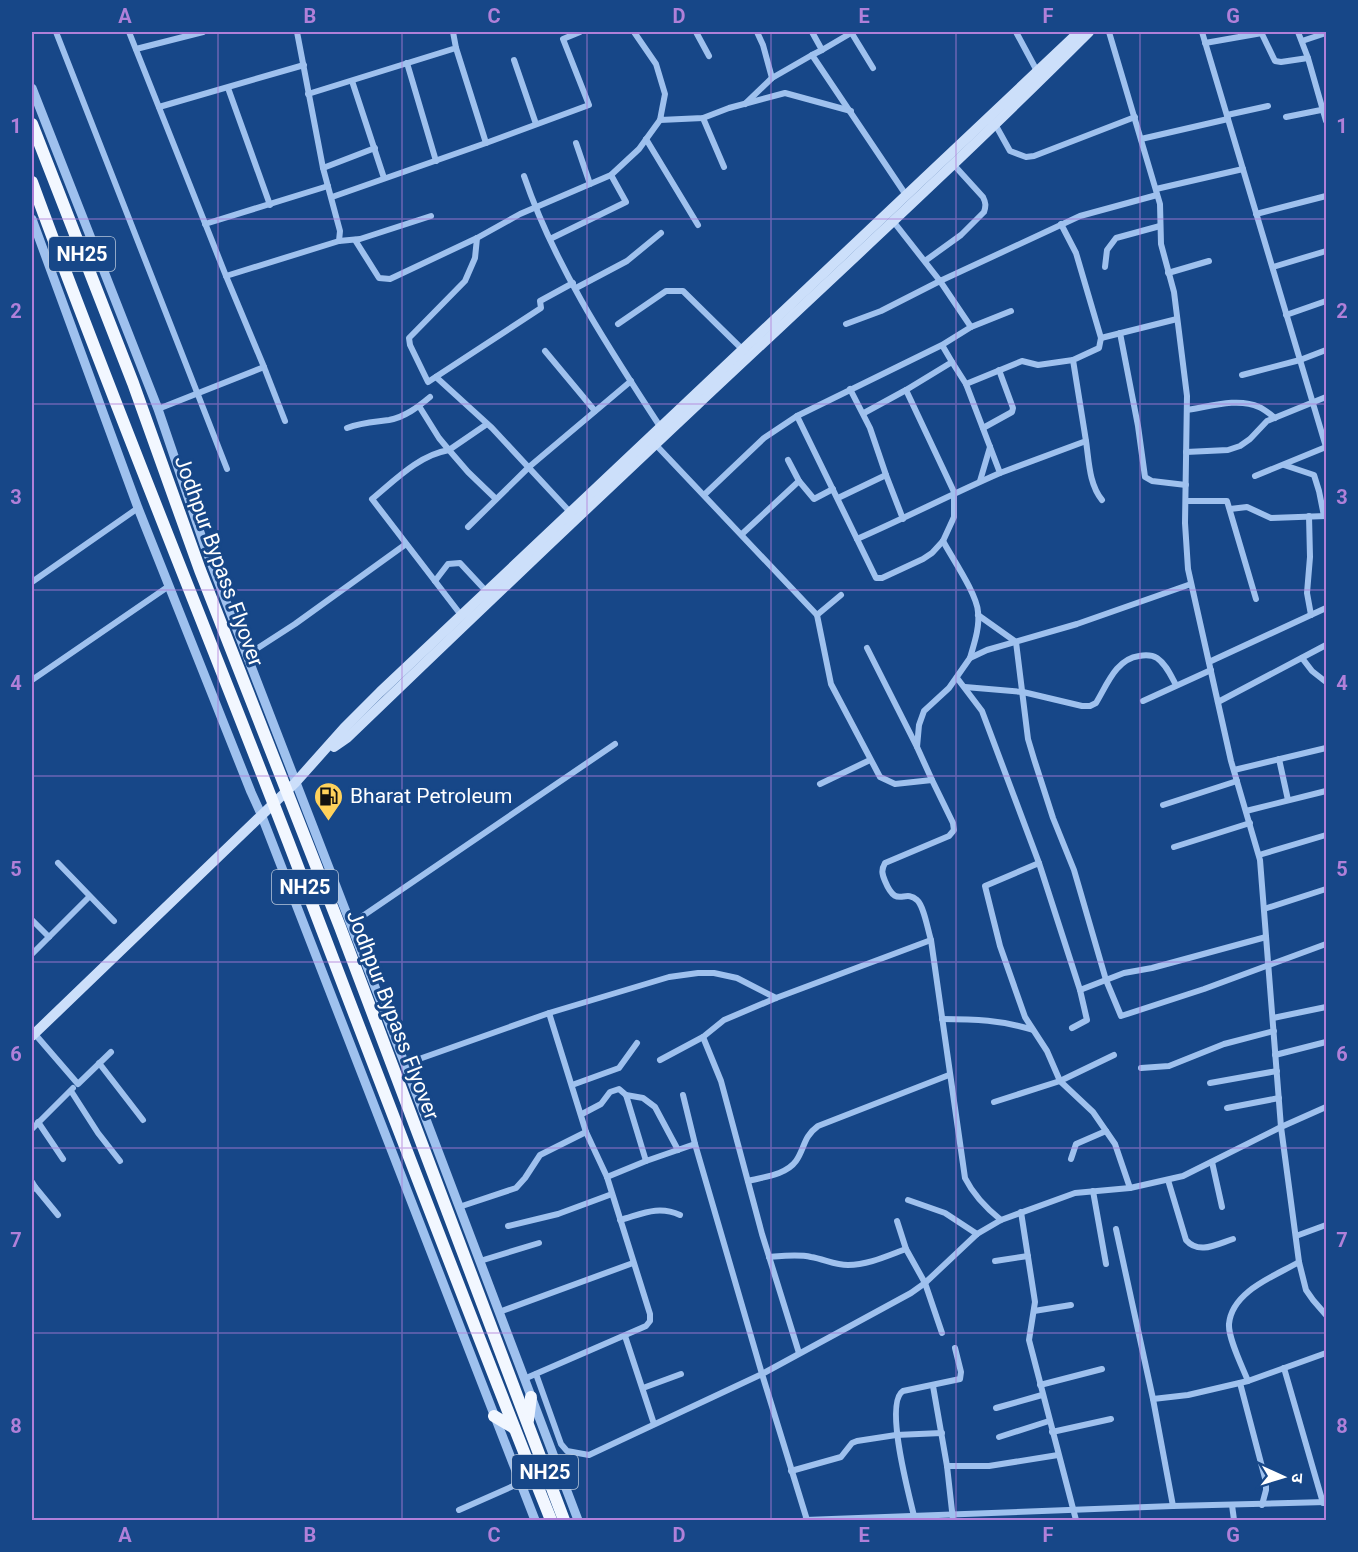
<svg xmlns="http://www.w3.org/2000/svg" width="1358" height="1552" viewBox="0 0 1358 1552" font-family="Roboto,'Noto Sans Devanagari',sans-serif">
<rect width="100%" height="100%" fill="#174788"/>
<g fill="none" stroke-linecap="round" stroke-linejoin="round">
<g stroke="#9fc1ee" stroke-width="6">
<path d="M56,32L227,469"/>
<path d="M129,32L226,276L264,367L158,409"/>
<path d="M634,32L656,64L665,94L660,120L703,118L729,108L785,93L851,111"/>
<path d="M696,32L709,56"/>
<path d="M757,32L763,45L772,78"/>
<path d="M812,32L822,50L851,33"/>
<path d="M851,32L873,68"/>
<path d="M1016,32L1037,71"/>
<path d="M1109,32L1160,204L1161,244L1174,292L1187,396L1185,523L1188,569L1231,761L1260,860L1281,1127L1299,1262L1306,1290L1313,1300L1326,1315"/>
<path d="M1202,32L1326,447"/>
<path d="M1261,32L1275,61L1281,62L1308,58"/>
<path d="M1298,32L1308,58L1326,121"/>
<path d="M1302,41L1326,33"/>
<path d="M1205,43L1262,33"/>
<path d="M136,49L203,32"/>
<path d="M822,50L812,55L906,195"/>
<path d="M514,60L536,124"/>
<path d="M407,63L436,161"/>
<path d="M352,81L384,178"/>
<path d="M228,88L270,205"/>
<path d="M308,94L456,48L453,32"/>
<path d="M745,104L772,78L812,55"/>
<path d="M159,107L304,65"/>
<path d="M1227,115L1268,106"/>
<path d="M1286,117L1326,109"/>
<path d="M703,118L724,167"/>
<path d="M995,124L1010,151L1026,157L1034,156L1135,117"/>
<path d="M646,139L698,225"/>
<path d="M1141,139L1228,119"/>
<path d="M486,143L589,105L563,39L580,32"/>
<path d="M576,143L590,184"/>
<path d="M323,168L375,148"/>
<path d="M524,176C555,267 609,348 661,428"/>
<path d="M1156,189L1243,169"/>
<path d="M332,197L486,143L456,48"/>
<path d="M1256,214L1326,196"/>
<path d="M893,221L940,281L1080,216L1157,195"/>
<path d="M205,224L328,186"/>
<path d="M1061,224L1076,253L1101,338L1177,319"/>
<path d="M477,238L475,258L465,281L409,338L410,345L428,382L541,308L540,301L573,283"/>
<path d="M550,239L626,202L611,175"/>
<path d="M355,240L379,278L390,279L477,238L520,214L611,175L639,149L660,120"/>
<path d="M339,241L360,239L431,216"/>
<path d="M925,261L961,235L984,212C986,206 986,203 983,197L953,164"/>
<path d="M1105,267L1107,250L1116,238L1160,226"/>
<path d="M1273,267L1326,251"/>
<path d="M1168,273L1209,261"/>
<path d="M226,276L339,241L340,231L323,168L297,32"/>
<path d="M576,288L627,261L661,233"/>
<path d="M1286,315L1326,301"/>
<path d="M618,324L666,291H683L743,350"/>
<path d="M846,324L881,311L940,281L971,327L942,345L952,362L906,390L954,492V517L943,541L932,553L923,559L882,578H876L797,416L942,345"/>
<path d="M971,327L1011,311"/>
<path d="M1120,333L1138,426L1145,477L1152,481L1186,485"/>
<path d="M545,351L595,411"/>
<path d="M264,367L285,421"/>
<path d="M1242,375L1300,360L1326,350"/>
<path d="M436,377L492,428L570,512"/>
<path d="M966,384L1022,361L1038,365L1073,360"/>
<path d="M850,389L870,428L886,475"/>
<path d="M419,406L439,438L449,450L487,424"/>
<path d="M1187,410C1208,407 1238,397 1259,407C1264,409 1270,414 1275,418"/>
<path d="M864,413L906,390"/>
<path d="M347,428C362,422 374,422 389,420C405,417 418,407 430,397"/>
<path d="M983,428L1012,412L1013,408L999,370"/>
<path d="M1086,441C1089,461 1089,484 1102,500"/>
<path d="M656,445L817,615L831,684L880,777L895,784L932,780L953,823L954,830L949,836L885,863C881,870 882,874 885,881C897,910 904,888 917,900C924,906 928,931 931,940L965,1178C974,1196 986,1208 1001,1220"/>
<path d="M1186,452L1228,450L1240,446L1250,439L1267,421L1326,397"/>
<path d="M788,460L799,481"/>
<path d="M1284,465L1314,475L1319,491L1324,516"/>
<path d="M1000,473L1086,441L1073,360L1099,348L1101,338"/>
<path d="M1255,476L1326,447"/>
<path d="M980,481L990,447"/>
<path d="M704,495L764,438L797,416"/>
<path d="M838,498L886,475L903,519"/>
<path d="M1186,501H1227L1256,599"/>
<path d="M1230,509L1247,507L1271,518L1326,516"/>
<path d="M1309,516L1310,557L1307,593L1311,615"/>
<path d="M468,527L529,467L631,381"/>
<path d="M742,534L799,481L814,499L833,489"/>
<path d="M857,539C905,518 952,494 1000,473L966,384L952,362"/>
<path d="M943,541C952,558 977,594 978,612C980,627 974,644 970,658"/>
<path d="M435,581L448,564L460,563L486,591"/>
<path d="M32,582L138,508"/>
<path d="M461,615L372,499C395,480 419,455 449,450L468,472L496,499"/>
<path d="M817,615L841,595"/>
<path d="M978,615L1016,642L1028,739L1034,759L1053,818L1074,870L1106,980L1121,1016L1204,989L1326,944"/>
<path d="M867,648L917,747"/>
<path d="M247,655L295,624L406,544"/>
<path d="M1302,658L1312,671L1326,682"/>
<path d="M1209,662L1326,608"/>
<path d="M957,678L982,711L1039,863"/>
<path d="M32,680L169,586"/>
<path d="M965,687L1023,692L1082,706H1090L1096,703C1107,685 1116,659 1139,656C1145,655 1152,655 1157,658C1166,664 1171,676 1176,685"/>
<path d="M1143,701L1211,670"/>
<path d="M1218,702L1326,645"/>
<path d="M1279,759L1288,800"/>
<path d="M1234,770L1326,748"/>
<path d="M932,780L917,747L919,725L924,711L949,688L970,658L987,650L1077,624L1191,584"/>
<path d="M820,784L870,760"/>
<path d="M1163,805L1237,781"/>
<path d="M1246,811L1326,791"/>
<path d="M1174,847L1250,823"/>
<path d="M1259,855L1326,835"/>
<path d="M58,863L114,921"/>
<path d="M1264,909L1326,889"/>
<path d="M32,920L49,937"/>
<path d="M351,924L615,744"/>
<path d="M32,954L89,897"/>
<path d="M549,1013L669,977L698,973H714L737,978L776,998"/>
<path d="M1273,1018L1326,1007"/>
<path d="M942,1019C974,1019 1002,1020 1033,1030"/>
<path d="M1072,1028L1087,1020L1080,990"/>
<path d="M34,1033L78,1084L111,1052"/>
<path d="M703,1037L721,1081L762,1234L799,1353"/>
<path d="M1114,1055L1060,1081L1093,1112L1115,1144L1130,1188"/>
<path d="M1275,1055L1326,1042"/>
<path d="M660,1060L703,1037L724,1020L776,998L931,940"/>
<path d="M99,1063L143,1120"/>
<path d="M405,1064L549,1013L586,1132L607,1177L650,1314V1321L646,1326L524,1379"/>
<path d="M1141,1068L1169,1066L1224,1044L1274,1031"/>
<path d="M1210,1083L1277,1071"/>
<path d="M572,1085L619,1068L637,1043"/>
<path d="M71,1091L98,1133L120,1161"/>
<path d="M626,1095L643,1098L655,1107L678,1150"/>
<path d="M683,1095L695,1144"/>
<path d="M994,1102L1060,1081L1047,1051L1025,1017L1000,946L985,886L1039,863L1080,990L1124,973L1152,968L1266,937"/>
<path d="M1227,1108L1279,1098"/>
<path d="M38,1122L63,1159"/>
<path d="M32,1129L73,1088"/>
<path d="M1071,1159L1076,1144L1106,1131"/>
<path d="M1212,1162L1222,1207"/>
<path d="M607,1177L646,1161"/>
<path d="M1168,1180L1186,1240C1199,1255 1217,1244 1233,1239"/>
<path d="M748,1181C763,1177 786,1175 796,1161C805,1148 803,1137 818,1126L949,1075"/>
<path d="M32,1182L35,1187L32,1190"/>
<path d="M35,1187L58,1215"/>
<path d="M1093,1191L1106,1264"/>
<path d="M908,1200L945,1213L977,1234"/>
<path d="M459,1207L516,1188L525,1178L540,1155L586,1132"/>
<path d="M1021,1212L1035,1302L1029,1340L1076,1520"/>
<path d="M620,1220C642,1214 658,1205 680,1215"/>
<path d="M897,1221L906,1249L925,1283L942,1333"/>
<path d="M508,1226L558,1214L612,1194"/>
<path d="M1116,1229L1153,1399L1188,1395L1248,1381L1326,1353"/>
<path d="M1296,1236L1326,1225"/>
<path d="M769,1257C782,1256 798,1254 811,1257C824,1259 835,1265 848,1265C868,1265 887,1256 906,1249"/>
<path d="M480,1261L539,1243"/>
<path d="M995,1261L1028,1256"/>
<path d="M1034,1311L1071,1305"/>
<path d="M499,1312L633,1263"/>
<path d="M625,1336L654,1424"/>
<path d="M1284,1368L1323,1503"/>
<path d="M536,1374L561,1444L567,1451L589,1455L762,1374L695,1144L646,1161L626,1095L619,1089L610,1092L601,1104L582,1114"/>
<path d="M1248,1381C1242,1366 1228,1338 1229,1324C1232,1291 1275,1276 1299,1262"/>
<path d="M1240,1383L1266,1482V1490L1262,1505"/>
<path d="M1040,1385L1102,1369"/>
<path d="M933,1386L947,1466L953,1520"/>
<path d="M643,1388L681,1374"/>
<path d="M1153,1399L1173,1506"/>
<path d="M996,1408L1042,1395"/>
<path d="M1052,1432L1111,1419"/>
<path d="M999,1437L1049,1421"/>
<path d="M947,1466H989L1058,1455"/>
<path d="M791,1471L841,1457L852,1443L857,1441L896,1435L942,1433"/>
<path d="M1232,1505L1234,1520"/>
<path d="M459,1510L520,1483"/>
<path d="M914,1516C909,1495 884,1403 903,1391L960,1379L961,1372L955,1348"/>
<path d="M805,1520L1173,1506L1326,1502"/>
<path d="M807,1520L762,1374L911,1293L925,1283L977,1234L1001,1220L1075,1193L1130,1188L1183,1176L1281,1127L1326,1107"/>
</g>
<g stroke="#9fc1ee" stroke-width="9">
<path d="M32,88L158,409L205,547L421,1106L578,1520"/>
<path d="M32,219L138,508L251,792L261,814L535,1520"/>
</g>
<g stroke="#ccdffa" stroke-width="10">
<path d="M334,747L347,738C463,626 580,515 698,404C829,281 962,159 1089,32"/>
<path d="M32,1036L295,783L344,728L380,692L1079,32"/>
</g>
<g stroke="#f2f7ff" stroke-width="12">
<path d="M32,124L133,383L200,570L340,927L564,1520"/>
<path d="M32,182C113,403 203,621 288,841C375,1068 461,1295 551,1520"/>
<path d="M494,1416L514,1428"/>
<path d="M528,1420L531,1397"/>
</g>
</g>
<path fill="none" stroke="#b080d9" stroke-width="1.5" stroke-opacity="0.55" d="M218,32V1520M402,32V1520M587,32V1520M771,32V1520M956,32V1520M1140,32V1520M32,219H1326M32,404H1326M32,590H1326M32,776H1326M32,962H1326M32,1148H1326M32,1333H1326"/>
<defs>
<symbol id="fuel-pin" viewBox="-11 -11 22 30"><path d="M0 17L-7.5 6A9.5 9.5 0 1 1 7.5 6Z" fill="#ffd25b" stroke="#174788"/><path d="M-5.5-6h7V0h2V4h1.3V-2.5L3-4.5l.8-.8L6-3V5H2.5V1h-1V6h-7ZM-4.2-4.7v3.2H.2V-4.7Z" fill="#111"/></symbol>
</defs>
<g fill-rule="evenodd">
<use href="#fuel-pin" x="312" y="780" width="33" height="45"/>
</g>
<g text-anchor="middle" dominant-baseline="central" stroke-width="6" stroke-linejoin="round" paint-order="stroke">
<g fill="#174788" stroke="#b9c8db" stroke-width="1.5">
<rect x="49" y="237" width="66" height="34" rx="4.5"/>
<rect x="272" y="870" width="66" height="34" rx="4.5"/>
<rect x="512" y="1455" width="66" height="34" rx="4.5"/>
</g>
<g font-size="20" font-weight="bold" fill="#fff">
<text x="82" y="254">NH25</text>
<text x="305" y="887">NH25</text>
<text x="545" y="1472">NH25</text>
</g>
<g font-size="21" fill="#fff" stroke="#174788">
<text transform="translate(219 561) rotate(70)">Jodhpur Bypass Flyover</text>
<text transform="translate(393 1015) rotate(69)">Jodhpur Bypass Flyover</text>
</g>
<g font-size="21" fill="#fff" stroke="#174788" text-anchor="start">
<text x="350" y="796">Bharat Petroleum</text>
</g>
</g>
<rect width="1358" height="1552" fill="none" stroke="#174788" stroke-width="66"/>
<g transform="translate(1283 1477) rotate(94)" stroke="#174788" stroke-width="4.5" paint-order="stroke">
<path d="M0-4.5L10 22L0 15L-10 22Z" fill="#ffffff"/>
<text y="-9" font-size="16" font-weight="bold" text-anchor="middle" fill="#ffffff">उ</text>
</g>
<rect x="33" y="33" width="1292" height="1486" fill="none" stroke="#b080d9" stroke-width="2"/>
<g font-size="20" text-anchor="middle" font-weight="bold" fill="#b080d9">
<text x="125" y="23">A</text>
<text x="310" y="23">B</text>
<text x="494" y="23">C</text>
<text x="679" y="23">D</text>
<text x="864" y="23">E</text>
<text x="1048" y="23">F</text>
<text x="1233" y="23">G</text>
<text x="16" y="133">1</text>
<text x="1342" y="133">1</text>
<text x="16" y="318">2</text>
<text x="1342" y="318">2</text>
<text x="16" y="504">3</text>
<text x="1342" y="504">3</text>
<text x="16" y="690">4</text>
<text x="1342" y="690">4</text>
<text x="16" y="876">5</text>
<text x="1342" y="876">5</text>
<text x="16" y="1061">6</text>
<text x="1342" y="1061">6</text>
<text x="16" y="1247">7</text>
<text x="1342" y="1247">7</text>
<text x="16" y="1433">8</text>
<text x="1342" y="1433">8</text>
<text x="125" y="1542">A</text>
<text x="310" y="1542">B</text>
<text x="494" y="1542">C</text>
<text x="679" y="1542">D</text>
<text x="864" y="1542">E</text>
<text x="1048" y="1542">F</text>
<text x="1233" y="1542">G</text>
</g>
</svg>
